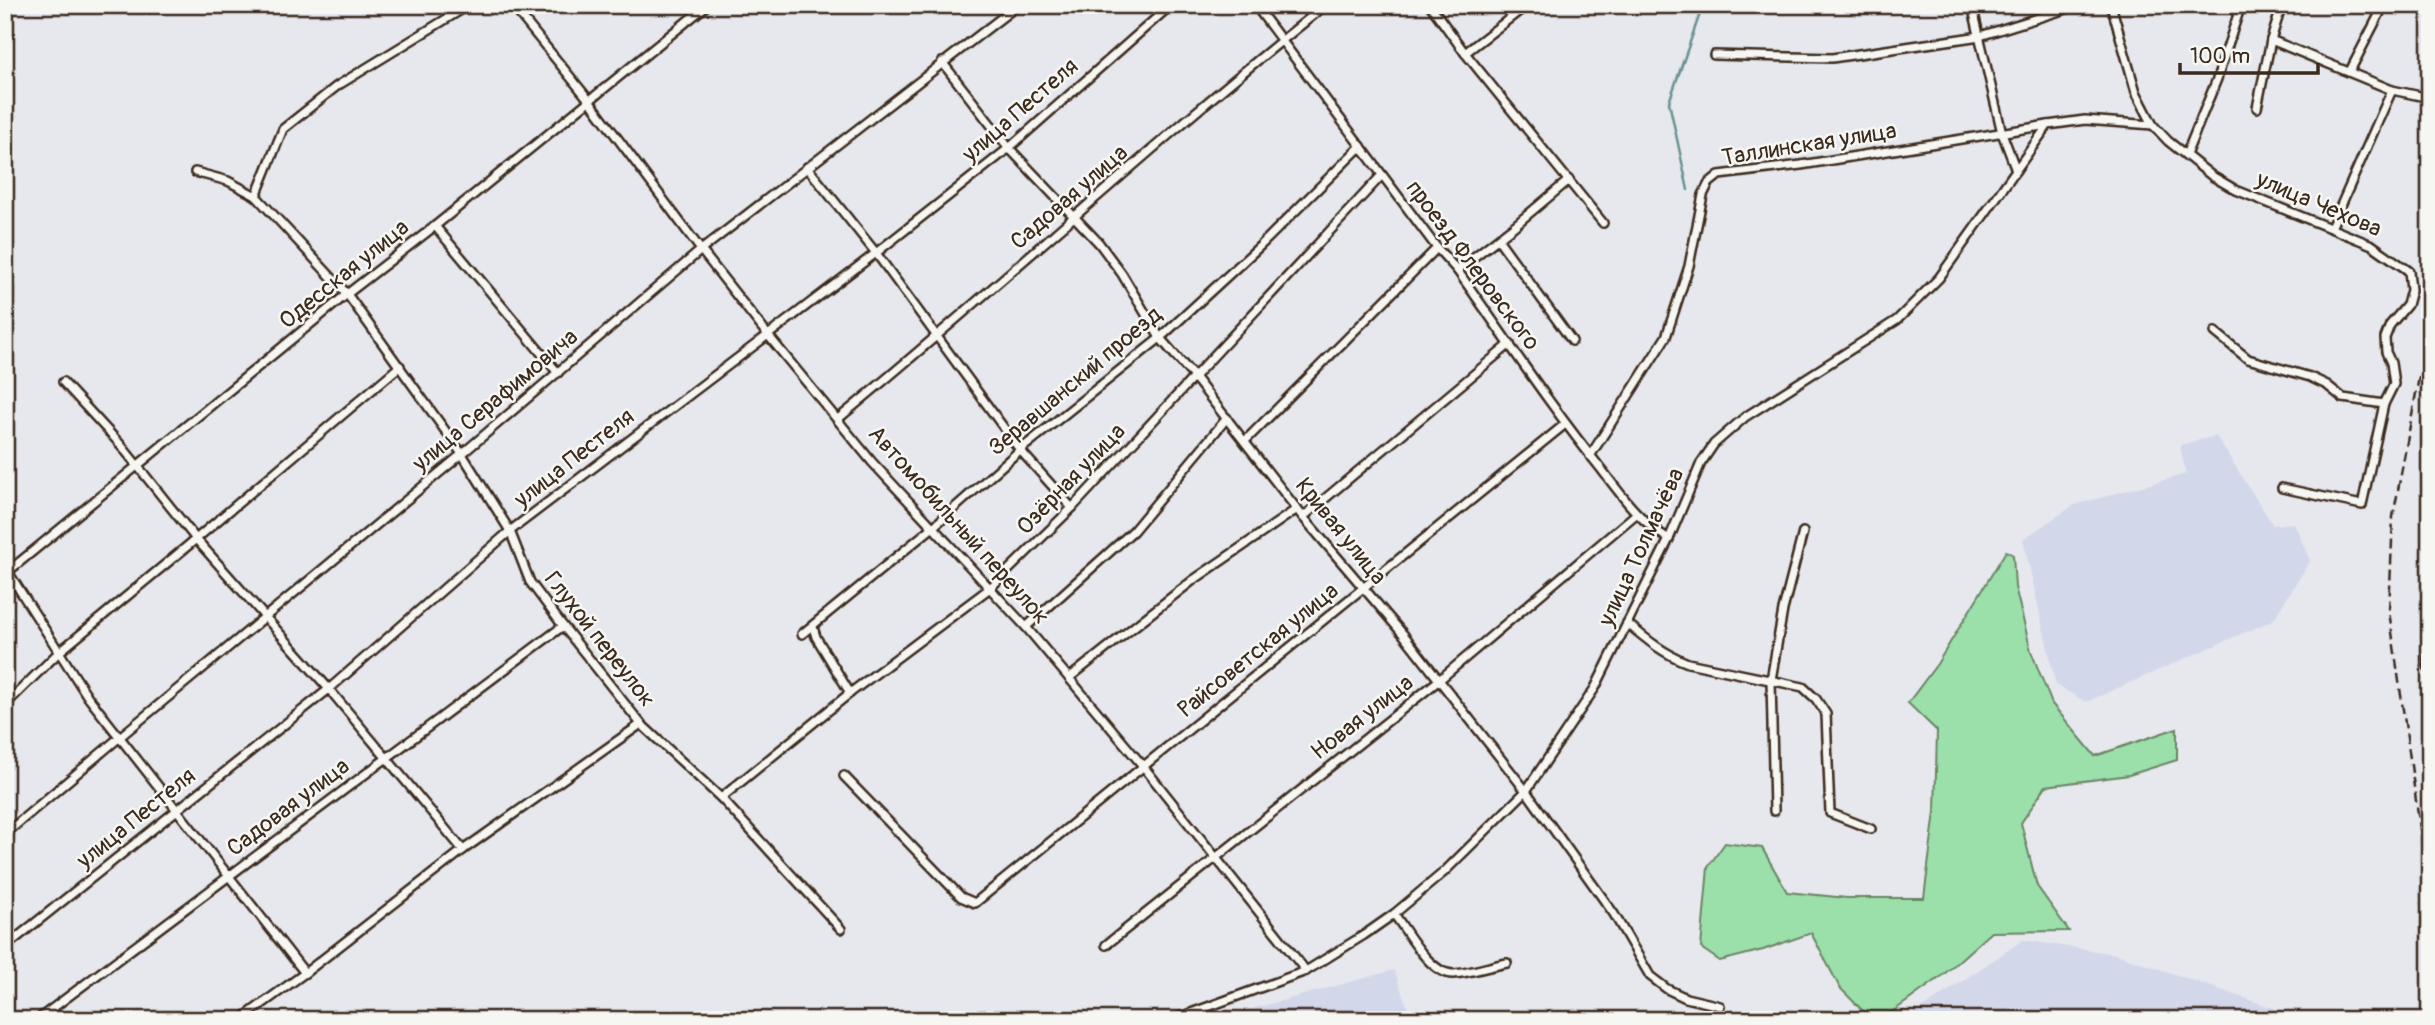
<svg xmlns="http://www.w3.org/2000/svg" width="2435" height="1025" viewBox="0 0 2435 1025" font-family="Pangolin,sans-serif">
<rect width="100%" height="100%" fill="#e6e8ee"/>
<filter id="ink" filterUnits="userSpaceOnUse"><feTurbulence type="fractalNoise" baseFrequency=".0143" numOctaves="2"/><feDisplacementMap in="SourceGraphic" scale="14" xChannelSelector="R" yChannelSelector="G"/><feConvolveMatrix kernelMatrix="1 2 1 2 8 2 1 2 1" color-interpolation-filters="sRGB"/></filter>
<g filter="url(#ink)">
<g fill="#d3d7ea">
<path d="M2216,436L2273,525L2294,523L2310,561L2273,620L2086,702L2056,685L2023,539L2074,505L2186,474L2180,445Z"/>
<path d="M2023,940L2116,954L2276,1009L2274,1020H1905Z"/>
<path d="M1394,970L1412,1020H1212Z"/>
</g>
<path fill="#9bdfab" stroke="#6b8464" stroke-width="2" d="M2006,551L2013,555L2015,587L2031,651L2052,704L2095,756L2177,728V760L2129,775L2046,786L2021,823L2037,886L2069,931L1991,932L1942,976L1881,1020H1872L1840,988L1811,933L1763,950L1720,961L1701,948L1708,867L1725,843L1762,848L1787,892L1847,898H1924L1935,812L1937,731L1908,703L1937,664Z"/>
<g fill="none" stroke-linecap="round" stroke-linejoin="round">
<path stroke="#689292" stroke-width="2.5" d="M1688,190L1669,102L1703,5"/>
<defs>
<g id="street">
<path d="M512,5L589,100L701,250L767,334L872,462L1026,627L1143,766L1306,971"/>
<path d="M1255,5L1437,248L1457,270C1505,337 1550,406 1602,470C1622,496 1640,522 1669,539"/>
<path d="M1430,5L1465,53L1603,223"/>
<path d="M1972,5L2002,133L2016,170"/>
<path d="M2111,5L2136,92L2153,125L2168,141L2212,176L2236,190L2372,245L2409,271L2411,290L2407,305L2390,325L2385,338L2386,352L2391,363L2394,384L2384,404L2362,505L2282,488"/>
<path d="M2271,40L2392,90L2430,98"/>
<path d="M1465,53L1527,5"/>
<path d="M1714,55L1832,58L1980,36L2079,5"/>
<path d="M942,62L1009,148L1099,243L1122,274L1160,338L1195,378L1303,517L1403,634L1526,791L1614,914L1650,976L1667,989L1686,998L1720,1006"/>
<path d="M2350,71L2384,5"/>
<path d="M2257,108L2271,40L2282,5"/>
<path d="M2186,155L2217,79L2241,5"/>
<path d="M807,167L876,253L1020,450L1072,508"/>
<path d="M195,172L228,181L256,196L347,294L462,454L510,531L530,582L563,626L641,724L721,798L841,929"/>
<path d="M256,196L283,129L337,86L469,5"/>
<path d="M435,226L558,373"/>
<path d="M2331,228L2392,90"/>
<path d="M1498,239L1572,341"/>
<path d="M1457,270L1513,227L1569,180"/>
<path d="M2215,332L2248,359L2310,377L2327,385L2343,398L2384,404"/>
<path d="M63,382L120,444L196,539L329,689L463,850"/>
<path d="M838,419C1002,284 1158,138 1326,5"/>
<path d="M1245,441L1437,248"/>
<path d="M1590,456L1666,337L1689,266L1703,195L1709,183L1719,175L1801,165L2048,125"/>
<path d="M1303,517L1510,344"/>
<path d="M8,572L88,697L305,973"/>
<path d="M5,574L347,294L435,226L707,5"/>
<path d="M1627,623C1647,640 1664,654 1688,663L1803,687L1816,699L1826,714L1830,813L1871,829"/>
<path d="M813,627L816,637L850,693"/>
<path d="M1026,627L1133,531L1227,418"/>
<path d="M802,634L933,527L1020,450L1160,338L1260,246L1361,146"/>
<path d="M1069,678L1192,581L1297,509"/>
<path d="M5,705L58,653L196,539L400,366"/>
<path d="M844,776L961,897L975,903L1564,425"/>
<path d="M721,798L850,693L990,588L1072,508L1382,175"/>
<path d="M1774,811L1771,680L1783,610L1803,532"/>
<path d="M5,834L121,736L462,454L701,250L1018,5"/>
<path d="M1394,914C1407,931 1430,975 1454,974C1471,973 1490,966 1507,963"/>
<path d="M1106,945L1438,681L1636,514"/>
<path d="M5,947L329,689L510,531L876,253L1009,148L1171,5"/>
<path d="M37,1020L563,626"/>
<path d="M240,1020L305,973L463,850L641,724"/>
<path d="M1172,1020L1306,971L1364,935L1394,914L1444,872L1526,791L1595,688L1669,539L1701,463L1714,444L1745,417L1897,320L1939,278L2048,125L2085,120L2153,125"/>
</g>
<path id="primary" d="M2430,656V666"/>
</defs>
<use href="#street" stroke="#3b2a1e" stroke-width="12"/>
<use href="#primary" stroke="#3b2a1e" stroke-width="16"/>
<use href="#street" stroke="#f6f6f2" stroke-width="7"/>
<use href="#primary" stroke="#f6f6f2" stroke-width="10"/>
<path stroke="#3b2a1e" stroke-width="2.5" stroke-dasharray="10 5" stroke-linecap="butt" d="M2430,318L2393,517L2389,611L2430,899"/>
</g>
</g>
<g text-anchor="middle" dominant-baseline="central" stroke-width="5" stroke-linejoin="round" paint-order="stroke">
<g font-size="23" fill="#3b2a1e" stroke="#f6f6f2">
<text transform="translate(1020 110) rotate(-41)">улица Пестеля</text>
<text transform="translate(1809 144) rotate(-9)">Таллинская улица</text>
<text transform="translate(1069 197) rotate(-41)">Садовая улица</text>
<text transform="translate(2319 204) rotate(23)">улица Чехова</text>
<text transform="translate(1473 265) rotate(53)">проезд Флеровского</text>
<text transform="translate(344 274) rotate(-39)">Одесская улица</text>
<text transform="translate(1075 381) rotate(-40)">Зеравшанский проезд</text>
<text transform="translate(495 400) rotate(-40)">улица Серафимовича</text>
<text transform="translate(574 458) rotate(-38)">улица Пестеля</text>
<text transform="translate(1071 479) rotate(-46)">Озёрная улица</text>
<text transform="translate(959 525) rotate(48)">Автомобильный переулок</text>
<text transform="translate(1341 531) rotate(51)">Кривая улица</text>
<text transform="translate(1641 547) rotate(-65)">улица Толмачёва</text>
<text transform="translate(600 639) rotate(52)">Глухой переулок</text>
<text transform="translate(1258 650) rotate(-39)">Райсоветская улица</text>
<text transform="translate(1362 717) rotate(-38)">Новая улица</text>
<text transform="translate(288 807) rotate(-37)">Садовая улица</text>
<text transform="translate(136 818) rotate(-39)">улица Пестеля</text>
</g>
</g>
<rect width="2435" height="1025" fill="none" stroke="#f6f6f2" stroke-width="28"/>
<rect x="14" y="14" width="2407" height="997" fill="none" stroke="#3b2a1e" stroke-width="2.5" filter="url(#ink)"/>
<path d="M2180 63v10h138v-10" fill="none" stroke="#3b2a1e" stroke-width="3.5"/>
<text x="2190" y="63" font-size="21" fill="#3b2a1e" stroke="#f6f6f2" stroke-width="5" paint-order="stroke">100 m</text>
</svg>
